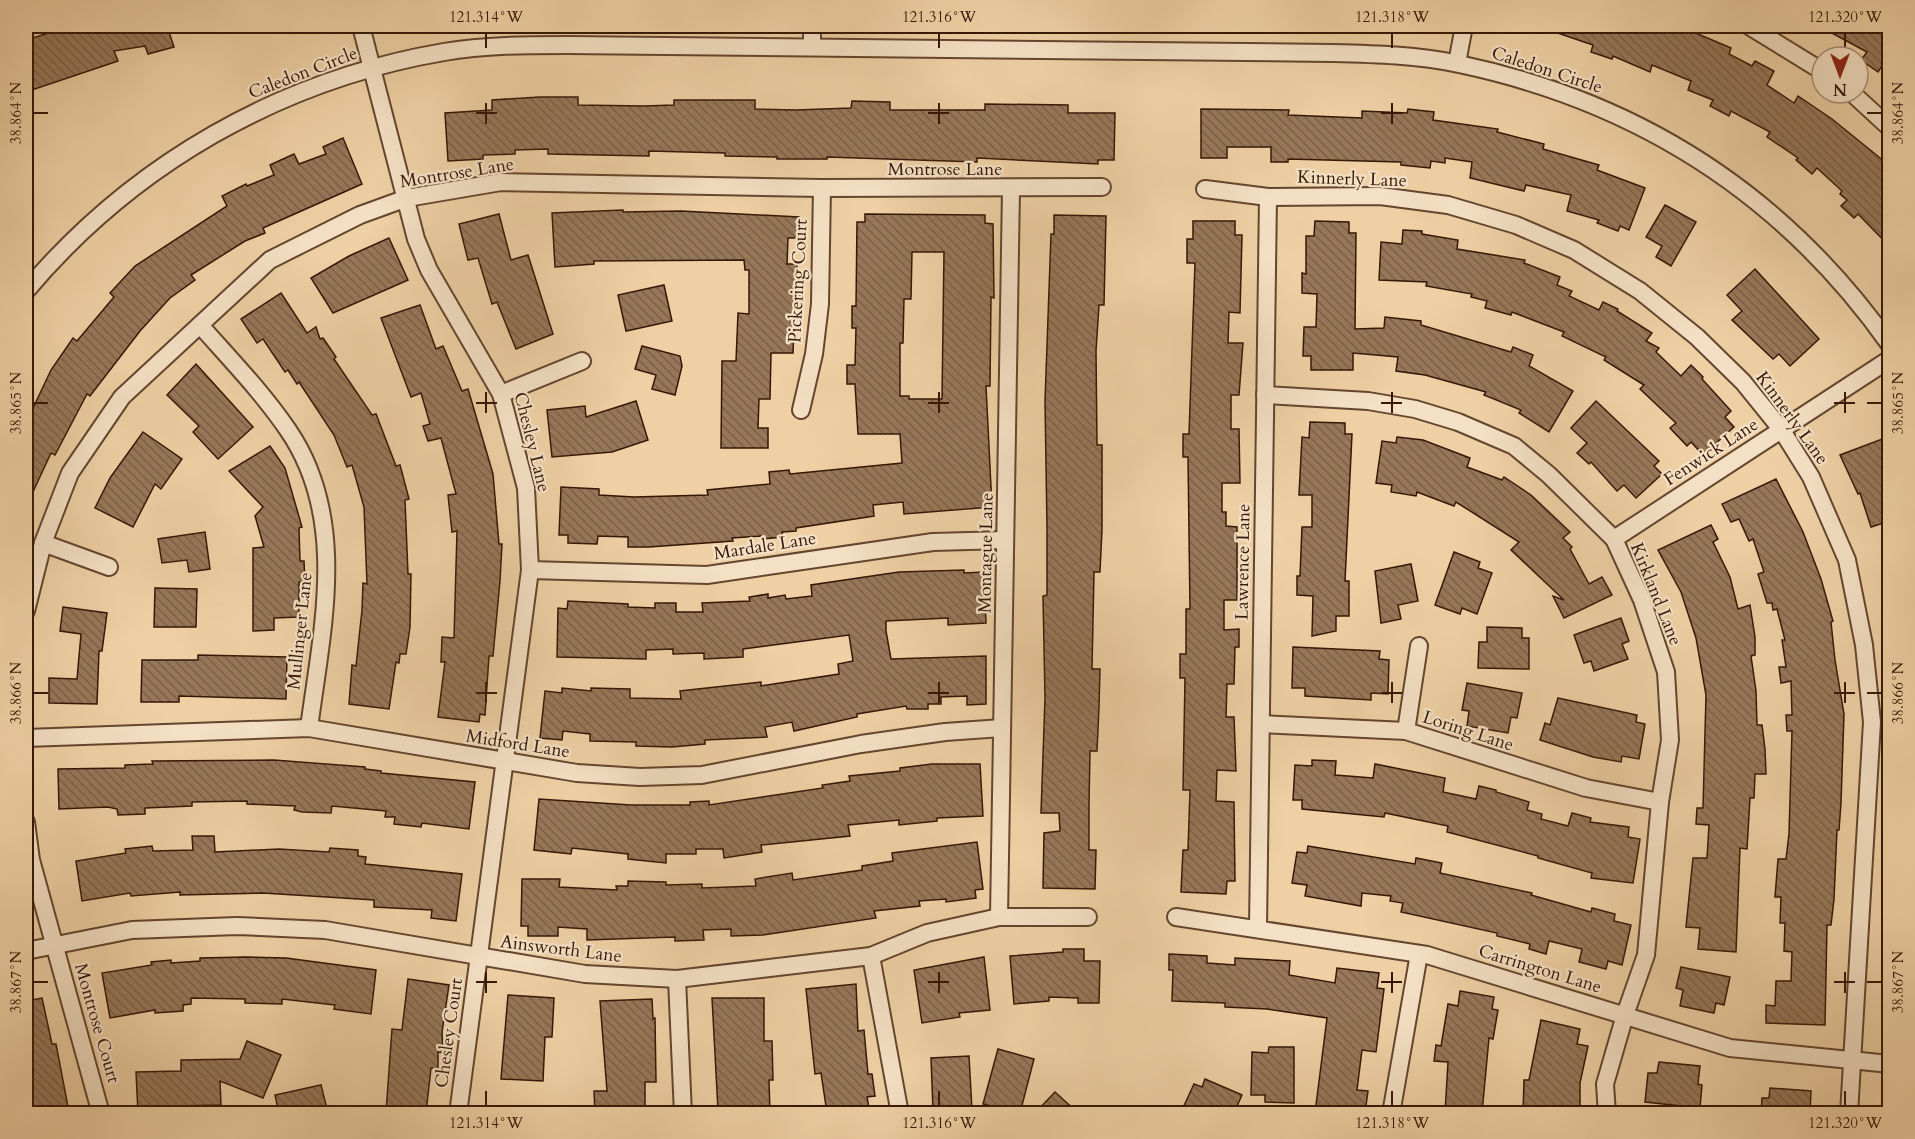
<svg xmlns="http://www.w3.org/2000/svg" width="1915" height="1139" viewBox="0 0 1915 1139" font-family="Cardo,serif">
<defs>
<pattern id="building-back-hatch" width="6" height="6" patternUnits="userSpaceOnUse" patternTransform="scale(1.5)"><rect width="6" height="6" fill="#967759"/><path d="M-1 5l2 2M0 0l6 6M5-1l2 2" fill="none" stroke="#7b6148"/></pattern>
</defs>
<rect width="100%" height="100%" fill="#eed0a4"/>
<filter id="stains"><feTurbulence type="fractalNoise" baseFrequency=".00333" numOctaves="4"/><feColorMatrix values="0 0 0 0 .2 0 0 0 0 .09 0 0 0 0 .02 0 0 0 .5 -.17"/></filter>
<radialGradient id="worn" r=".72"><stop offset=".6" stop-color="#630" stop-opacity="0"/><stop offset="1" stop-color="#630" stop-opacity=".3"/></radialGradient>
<g fill="url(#building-back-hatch)" stroke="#361707" stroke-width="1.5" fill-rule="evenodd">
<path d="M71,26H167L174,47L148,54L145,46L114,51L118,61L26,92V40Z"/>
<path d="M1544,26H1679L1731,48L1729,54L1752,66L1755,61L1774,71L1767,85L1794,103L1798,96L1832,119L1890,166V247L1858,214L1854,218L1841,206L1847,200L1840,194L1842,191L1817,168L1812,174L1796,160L1798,158L1767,137L1770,132L1731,111L1729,116L1710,106L1713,100L1688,90L1691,81L1652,65L1650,72L1613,56L1612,59L1591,52L1593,45L1543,28Z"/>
<path d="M1819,26H1890V54L1878,72L1861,60L1867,52Z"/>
<path d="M540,97H578V105L644,106L674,105V100H755V109L796,110L851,108L852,101L890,102V110H985V104L1068,105V113H1115L1114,160H1098V164L977,158V162L827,157V159H777V157L725,156V153L649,151V156L548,154V149L515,150V154L483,155V159L448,161L445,113L492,110V100Z"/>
<path d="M1201,109L1289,110L1288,115L1362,118V111L1407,113L1408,109L1434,112L1433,120L1498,129L1497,132L1544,144L1543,149L1599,165L1597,170L1645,188L1629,230L1620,226L1618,231L1597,223L1599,220L1567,211L1571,195L1526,185L1524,191L1470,178L1472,162L1445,158V163L1431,161L1430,168L1401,165V162L1288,159V162H1271V147H1227V158H1201Z"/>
<path d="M343,138L362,184L263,228L265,233L245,241L191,275L195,280L170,298L140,331L90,396L87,394L55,455L51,453L26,507V423L51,370L73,338L77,341L114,297L110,293L135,266L227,206L222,196L246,184L247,186L274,175L270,165L294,154L299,164L326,154L323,147Z"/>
<path d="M1665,205L1696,222L1671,266L1656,257L1662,246L1646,237Z"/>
<path d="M623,210V212L681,211L799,217V238H788L787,264H797V280H801V300H795L793,353H771L770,399H759L758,428H768V448H721L722,361H736L738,313L749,314V270H745L744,260L594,261V264L555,267L552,213Z"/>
<path d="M499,214L511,260L528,255L553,334L516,349L497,302L492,304L478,258L468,260L459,224Z"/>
<path d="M865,214L985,215V223L993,224L994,298L991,297L990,386H986L992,507L904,514L903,502L873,505L874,516L796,528V531L782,532L783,537L761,539V536L732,538L733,541L649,547H628V537L598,536L597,544L568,543V535H559L561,487L599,489V495L634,497L708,495L707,490L770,484L769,472L789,470L790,474L902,463L900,434H858L855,384H847V365H855L856,328H852V306H856L857,222H865ZM912,252H944L942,399H909V396H900V343H903L904,299H911Z"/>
<path d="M1054,215L1106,216L1104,305H1099L1096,351L1097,445H1102V529L1100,572H1094L1092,669H1100L1099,707L1097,751H1090L1089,804V850H1096L1095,889L1043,888L1044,833L1060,831L1059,813H1041L1045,698L1043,596L1047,595V528L1045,401L1051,234H1054Z"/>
<path d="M1193,221H1235V235H1242L1240,313L1229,312L1228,343H1243L1239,395H1231V429H1239L1240,483H1222V512H1226V526L1237,527V600H1224V630L1239,629V647H1235L1234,684H1227L1226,717H1234L1236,771L1217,770L1216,801L1234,802L1235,881H1227L1226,894L1181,892L1183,850H1188L1190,790H1183L1185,678H1180V654H1186V609H1190L1188,457H1183V434H1189L1195,263H1187V239H1193Z"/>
<path d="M1315,221L1349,222V233H1356L1355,329L1384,328L1385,317L1421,321V325L1511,352L1513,347L1533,355L1529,366L1573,391L1549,432L1519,413L1521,410L1484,395L1486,392L1425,375L1396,371L1398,357L1353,353V370H1311V356H1303L1304,327H1316L1317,294L1302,293V273L1306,274V236H1314Z"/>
<path d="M1403,230L1422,231V234L1458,240L1457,249L1525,260L1524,263L1560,277L1557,285L1572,291L1569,296L1599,310L1603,302L1618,309L1617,311L1652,333L1646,341L1659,348L1656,352L1681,376L1691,365L1703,377L1702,379L1731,411L1725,417L1734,427L1703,455L1691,442L1687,446L1670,428L1676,423L1640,389L1644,385L1604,360L1606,357L1562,336L1564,332L1512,312L1511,315L1485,308L1487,301L1471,297L1472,294L1426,286L1427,282L1379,280L1381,242L1402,244Z"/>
<path d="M389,238L408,280L333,313L311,278L349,256Z"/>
<path d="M1755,269L1819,339L1790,366L1779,354L1773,359L1732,320L1742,311L1727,295Z"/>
<path d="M664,285L672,321L626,331L618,295Z"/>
<path d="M281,293L307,333L316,327L320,339L323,338L336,357L334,359L372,415L376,414L396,466L400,465L409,499L405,500L408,574H411L410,627L406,654H400L399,663L396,662L389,709L349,704L352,665L356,666L362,610L363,583L367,584L364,507L352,465L347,467L334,435L299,382L297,384L288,370L285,372L263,339L257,343L241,319Z"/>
<path d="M420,305L436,349L443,346L462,391L468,389L493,474L499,544H502L500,581L493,656H489L485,715L480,714L479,722L438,717L445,662H441L442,637L454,638L457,531L452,532L448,495L456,494L441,438L428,441L423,426L430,424L421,393L411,397L381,318Z"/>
<path d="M642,346L680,356L682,366L675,395L652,389L656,375L635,369Z"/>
<path d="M196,364L253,427L218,459L193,432L199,426L167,395Z"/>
<path d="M636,401L648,440L612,452L552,457L547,410L585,406L586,417Z"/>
<path d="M1596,401L1659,461L1654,466L1662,474L1636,498L1624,485L1617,491L1591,462L1589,464L1577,453L1587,443L1571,428Z"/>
<path d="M1310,422L1345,423V434H1352L1345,581H1349V616H1336V631L1312,636L1313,596L1297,595V576H1300L1302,527H1312V495H1299L1302,437L1309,438Z"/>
<path d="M143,432L182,459L161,489L155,484L133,527L95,508L110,478Z"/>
<path d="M1890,436V521L1871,527L1860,493L1858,494L1840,455Z"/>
<path d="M1397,437L1423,440L1470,458L1467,467L1502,480L1504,477L1531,495L1570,532L1563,538L1572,547L1570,549L1589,584L1602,577L1612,595L1564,618L1553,596L1564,600L1511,550L1519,542L1456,502L1454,506L1417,492L1416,496L1391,492L1392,485L1376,483L1382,441L1396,443Z"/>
<path d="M270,446L285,468L302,527L299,528L300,561H304L305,582H299V617L274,618V630L253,631V548L264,547L255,516L263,507L229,471Z"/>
<path d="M1776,479L1803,532L1821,579L1833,621L1831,622L1835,660L1844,714L1841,803L1839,830H1837L1834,899L1831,925H1827L1825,1025L1766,1023V1005L1775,1006L1776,981H1791L1792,952L1784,951L1785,923H1780L1781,897H1775L1778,859H1786L1789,834L1792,731H1787L1786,715H1792L1791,681L1781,683L1779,667H1786L1782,640H1785L1777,609L1773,610L1772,603H1767L1758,574L1764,572L1753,539L1749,541L1739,519L1731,522L1722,504Z"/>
<path d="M1711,525L1718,539L1713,542L1730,577L1738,609L1750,605L1755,637V655L1751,656L1756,691L1757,725H1762L1765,749L1766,774H1755L1754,798H1750L1747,849L1740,848L1736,952L1698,949L1700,928L1686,927L1693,858H1707L1709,825L1696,824L1697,808H1703L1706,695L1696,638L1681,592L1658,550Z"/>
<path d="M205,532L210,569L189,572L187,560L162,563L158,539Z"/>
<path d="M1454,552L1480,562L1478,568L1492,573L1477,614L1462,608L1460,614L1435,605Z"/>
<path d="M1411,564L1418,601L1398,605L1401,619L1381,623L1375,571Z"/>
<path d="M964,570V573L984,572L986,623L948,625V618L886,621V631L891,659L986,656V704L967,705V696L941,697V704H928V709H907L906,706L857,714V717L794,731L792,722L765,727L767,737L705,740V744L672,747L636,746V742L590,741V734L563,731L562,740L540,738L545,691L562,693V688L591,691V688L630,689V698L681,699L680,691L761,682V686L839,674L838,664L853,661L849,635L743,649V657L704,659V653L673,654V649L646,650V659L557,657L558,608L567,609L568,601L628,604V607L655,608V603H676V612H703L702,603L750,601L749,597L768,594V598L785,595L786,599L812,596L811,585L899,572Z"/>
<path d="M155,588L197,589L196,627H154Z"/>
<path d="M63,607L107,613L102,651H99L97,704L49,703V678L77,679L81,634L60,631Z"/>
<path d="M1621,618L1629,641L1622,644L1628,659L1594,671L1591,661L1584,663L1574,635Z"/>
<path d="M1487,627L1522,628V638H1529V669L1478,668L1479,642H1487Z"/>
<path d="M1293,647L1380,651L1379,659L1389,660L1388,694L1371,693V700L1305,696V688H1292Z"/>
<path d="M198,655L287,657L286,699L179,696V702H141L142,660H198Z"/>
<path d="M1467,683L1522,693L1517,718L1511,717L1508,733L1467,726L1469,711L1462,710Z"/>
<path d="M1558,698L1637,715L1636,722L1645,724L1639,759L1622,756L1621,762L1593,757L1540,740L1545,723L1550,725Z"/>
<path d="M274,760L365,767V769L381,771V773L475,782L469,829L422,823L421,827L394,824L395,817H385L386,811L332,806L331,813L302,812L294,810L295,806L247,804V801L192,802V806L145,808V814L118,815L117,809L108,807L59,809L58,769L125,768V765L153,764L152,761Z"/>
<path d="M1312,760L1336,761L1335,775L1373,778L1375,764L1445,778L1443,792L1476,799L1479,786L1496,790V792L1529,802L1527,810L1542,814L1541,819L1568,826L1572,813L1591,818L1590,822L1629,827L1628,837L1640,839L1633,883L1591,878L1592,873L1538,858V856L1447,832L1448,826L1385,813L1384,817L1302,809V800H1293L1295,765L1312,766Z"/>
<path d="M932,764H980L983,816L937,818V821L899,825V820L848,825L850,836L761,845L762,852L724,858L723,849H696V854H666V863L628,859V854L572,848L571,854L534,850L539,799L631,805H690V802L709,801V805L823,788L822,785L850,781L849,776L900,771V768Z"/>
<path d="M192,836H214L215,852L279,849L329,852L330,848L358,850V856L366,857L365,864L462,874L456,921L431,918L432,910L374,907V900L263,893L180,895V892L131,896L130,893L82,901L76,861L126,853L125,849L152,846L153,851L193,850Z"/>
<path d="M977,842L983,889L975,890L976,898L946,902V899L919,901L920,906L874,911L876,918L763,935L731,936V929L703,930L704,940L675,941V937L587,940V929L558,927V936H528V926H521L522,879H560L559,887L617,890L616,886H628V881L666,882V885L702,884V888L756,886L755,879L792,873L793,880L862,870V866L893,861L892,853Z"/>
<path d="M1308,846L1415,864L1416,858L1442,863L1440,873L1532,893L1531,895L1591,912L1592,908L1615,914L1614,921L1631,925L1622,965L1608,961L1606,969L1579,962L1582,949L1549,941L1546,954L1529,949L1530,944L1497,936V933L1401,912L1403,903L1390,901L1391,896L1362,893L1361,906L1305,896L1307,885L1292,883L1297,852L1307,853Z"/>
<path d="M1063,949H1084V961H1100L1099,1003H1078V998L1049,997V1001L1014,1004L1010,956L1063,952Z"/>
<path d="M1169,954L1207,956V963L1235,965V958L1290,961L1289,975L1335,983L1337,968L1379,973L1377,988L1384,989L1376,1052L1362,1050L1357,1090L1368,1091L1365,1113H1315L1327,1018L1267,1009L1225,1007V1003L1172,1001L1173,970H1169Z"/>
<path d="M246,957L286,958L376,970L371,1014L334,1009L335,1005L282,999V1004L245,1003V999L191,998V1004L183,1005V1011L155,1013V1010L110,1018L102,973L152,965L151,962L171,960V963L200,961V958Z"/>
<path d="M984,957L990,1010L959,1013L960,1017L922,1023L914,970Z"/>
<path d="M1681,967L1730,977L1724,1005L1716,1003L1714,1013L1680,1006L1683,990L1676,988Z"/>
<path d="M408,979L449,985L442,1032L443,1053L438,1052V1069L431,1068L426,1113L386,1112L392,1029L402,1030Z"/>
<path d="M856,984L858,1031L864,1030L868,1074H872L875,1096L867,1097L870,1113H827L821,1073L815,1074L806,989Z"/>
<path d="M1460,991L1494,997L1492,1009L1498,1010L1493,1039L1489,1038L1482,1113H1445L1448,1062L1434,1061L1436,1045L1441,1046L1448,1004L1458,1006Z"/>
<path d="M508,995L554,998L552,1037H545L543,1081L501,1079Z"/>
<path d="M42,998L52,1044H56L69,1112L26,1113V1001Z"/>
<path d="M712,998H764V1041H772L773,1080H769L770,1113H729V1110H718Z"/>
<path d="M652,999L653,1019L655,1018L656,1082H645V1113H595L594,1091H607L600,1001Z"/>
<path d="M1541,1020L1580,1029L1577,1044L1588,1046L1580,1083V1110H1571V1113H1523L1524,1080H1529Z"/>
<path d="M247,1041L281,1055L263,1098L220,1081L221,1105L175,1106V1113H138L136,1072L181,1071V1060L240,1059Z"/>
<path d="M1269,1047H1294V1103L1265,1102V1095H1251L1252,1052L1268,1053Z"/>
<path d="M998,1049L1034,1059L1020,1113L983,1104Z"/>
<path d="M969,1056L972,1110H933L931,1058Z"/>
<path d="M1659,1062L1700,1066L1698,1084L1702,1085L1700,1108L1645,1102L1648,1073H1657Z"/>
<path d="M1205,1079L1242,1095L1234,1113H1191L1182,1110L1194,1084L1202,1087Z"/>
<path d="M321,1085L328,1113H279L275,1095Z"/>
<path d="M1770,1088L1811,1091L1810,1113H1761L1762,1098H1769Z"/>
<path d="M1055,1092L1078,1113H1035Z"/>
</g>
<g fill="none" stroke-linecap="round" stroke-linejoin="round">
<defs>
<g id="minor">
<path d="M361,26L416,239L429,270L501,394L526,488L530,570L458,1114"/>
<path d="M1749,26L1822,71"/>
<path d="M812,47V26"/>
<path d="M1457,63L1464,26"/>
<path d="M1852,93L1890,128"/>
<path d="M1205,189L1268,197L1380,196L1448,205L1516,225L1574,250L1640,291L1697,337L1743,382L1781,429L1811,477L1847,560L1864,645L1872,722L1849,1114"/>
<path d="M26,291C133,164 280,80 444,52C485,45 526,45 567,45L1332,53C1374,54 1418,55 1459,64C1639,102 1784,195 1890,345"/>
<path d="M200,325C230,359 262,392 288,430C349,519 322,629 309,728"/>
<path d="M501,394L582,361"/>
<path d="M1265,395L1368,401L1415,409L1458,422L1514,446L1549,475L1614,539L1642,600L1666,672L1670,740L1660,802L1646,955L1625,1015L1605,1084L1607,1114"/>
<path d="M801,410L814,354L820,304L822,188"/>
<path d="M1614,539L1890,359"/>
<path d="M43,543L109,567"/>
<path d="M530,570L707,575L933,542L1005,540"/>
<path d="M26,611L43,543L70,473L122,397L270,260L360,215L407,198L501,182L822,188L1102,187"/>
<path d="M1261,724L1406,731L1586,788L1660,802"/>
<path d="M1406,731L1419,646"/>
<path d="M26,738L309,728L577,773L640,777L702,775L861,744L945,732L1002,728"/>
<path d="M26,822L31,860L101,1114"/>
<path d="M999,917L1011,189"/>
<path d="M1176,917L1427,955L1730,1048L1890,1064"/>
<path d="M1258,928L1268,197"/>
<path d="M26,951L132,930L237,926L325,930L585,974L677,979L871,956L927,933L999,917H1088"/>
<path d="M871,956L900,1114"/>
<path d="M677,979L683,1114"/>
<path d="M1391,1114L1419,954"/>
</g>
</defs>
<use href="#minor" stroke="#64452e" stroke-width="20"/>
<use href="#minor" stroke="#f4e0c4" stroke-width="16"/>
</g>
<path fill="none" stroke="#361707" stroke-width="2" d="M486,33V48M939,33V48M1392,33V48M1845,33V48M486,103V124M939,103V124M1392,103V124M33,113H48M476,113H497M928,113H949M1381,113H1402M1867,113H1882M486,392V413M939,392V413M1392,392V413M1845,392V413M33,403H48M476,403H497M928,403H949M1381,403H1402M1834,403H1855M1867,403H1882M486,682V703M939,682V703M1392,682V703M1845,682V703M33,693H48M476,693H497M928,693H949M1381,693H1402M1834,693H1855M1867,693H1882M486,972V993M939,972V993M1392,972V993M1845,972V993M33,982H48M476,982H497M928,982H949M1381,982H1402M1834,982H1855M1867,982H1882M486,1091V1106M939,1091V1106M1392,1091V1106M1845,1091V1106"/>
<g text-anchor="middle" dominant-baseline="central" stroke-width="4.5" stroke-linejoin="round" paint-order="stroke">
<g font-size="18" fill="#361707" stroke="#f4e0c4">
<text transform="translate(1547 70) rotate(18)">Caledon Circle</text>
<text transform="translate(303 73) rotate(-21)">Caledon Circle</text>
<text x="945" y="169">Montrose Lane</text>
<text transform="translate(457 173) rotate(-9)">Montrose Lane</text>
<text transform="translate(1352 179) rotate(2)">Kinnerly Lane</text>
<text transform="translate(798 281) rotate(-87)">Pickering Court</text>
<text transform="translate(1792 418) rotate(54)">Kinnerly Lane</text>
<text transform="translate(532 442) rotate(76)">Chesley Lane</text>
<text transform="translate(1711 452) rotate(-33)">Fenwick Lane</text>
<text transform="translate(765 546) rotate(-9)">Mardale Lane</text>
<text transform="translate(986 553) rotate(-89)">Montague Lane</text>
<text transform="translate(1243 562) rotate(-89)">Lawrence Lane</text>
<text transform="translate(1656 594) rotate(68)">Kirkland Lane</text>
<text transform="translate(300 631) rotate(-84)">Mullinger Lane</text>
<text transform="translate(1468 731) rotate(18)">Loring Lane</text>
<text transform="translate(518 744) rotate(9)">Midford Lane</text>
<text transform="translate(561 949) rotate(7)">Ainsworth Lane</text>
<text transform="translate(1540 969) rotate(17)">Carrington Lane</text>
<text transform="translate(97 1023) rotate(74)">Montrose Court</text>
<text transform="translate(449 1033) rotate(-82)">Chesley Court</text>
</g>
</g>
<rect width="1915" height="1139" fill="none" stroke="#eed0a4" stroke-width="66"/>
<g transform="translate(1840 75) rotate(180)"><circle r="28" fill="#f4e0c4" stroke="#a89078" stroke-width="1.5"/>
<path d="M0-4.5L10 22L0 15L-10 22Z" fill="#8f2418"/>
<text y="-9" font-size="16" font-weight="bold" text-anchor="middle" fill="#361707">N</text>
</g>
<rect x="33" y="33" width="1849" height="1073" fill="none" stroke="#361707" stroke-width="2"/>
<g font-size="15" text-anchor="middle" fill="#361707">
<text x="486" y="22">121.314°W</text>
<text x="939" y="22">121.316°W</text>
<text x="1392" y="22">121.318°W</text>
<text x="1845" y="22">121.320°W</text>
<text transform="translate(1898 113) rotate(-90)" y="5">38.864°N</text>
<text transform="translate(16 113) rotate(-90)" y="5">38.864°N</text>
<text transform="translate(1898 403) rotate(-90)" y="5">38.865°N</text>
<text transform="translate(16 403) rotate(-90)" y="5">38.865°N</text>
<text transform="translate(1898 693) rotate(-90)" y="5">38.866°N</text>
<text transform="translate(16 693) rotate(-90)" y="5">38.866°N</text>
<text transform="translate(1898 982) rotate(-90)" y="5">38.867°N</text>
<text transform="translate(16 982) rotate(-90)" y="5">38.867°N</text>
<text x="486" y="1128">121.314°W</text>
<text x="939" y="1128">121.316°W</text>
<text x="1392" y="1128">121.318°W</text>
<text x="1845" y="1128">121.320°W</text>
</g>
<rect width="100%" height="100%" filter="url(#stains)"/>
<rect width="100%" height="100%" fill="url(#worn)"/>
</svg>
